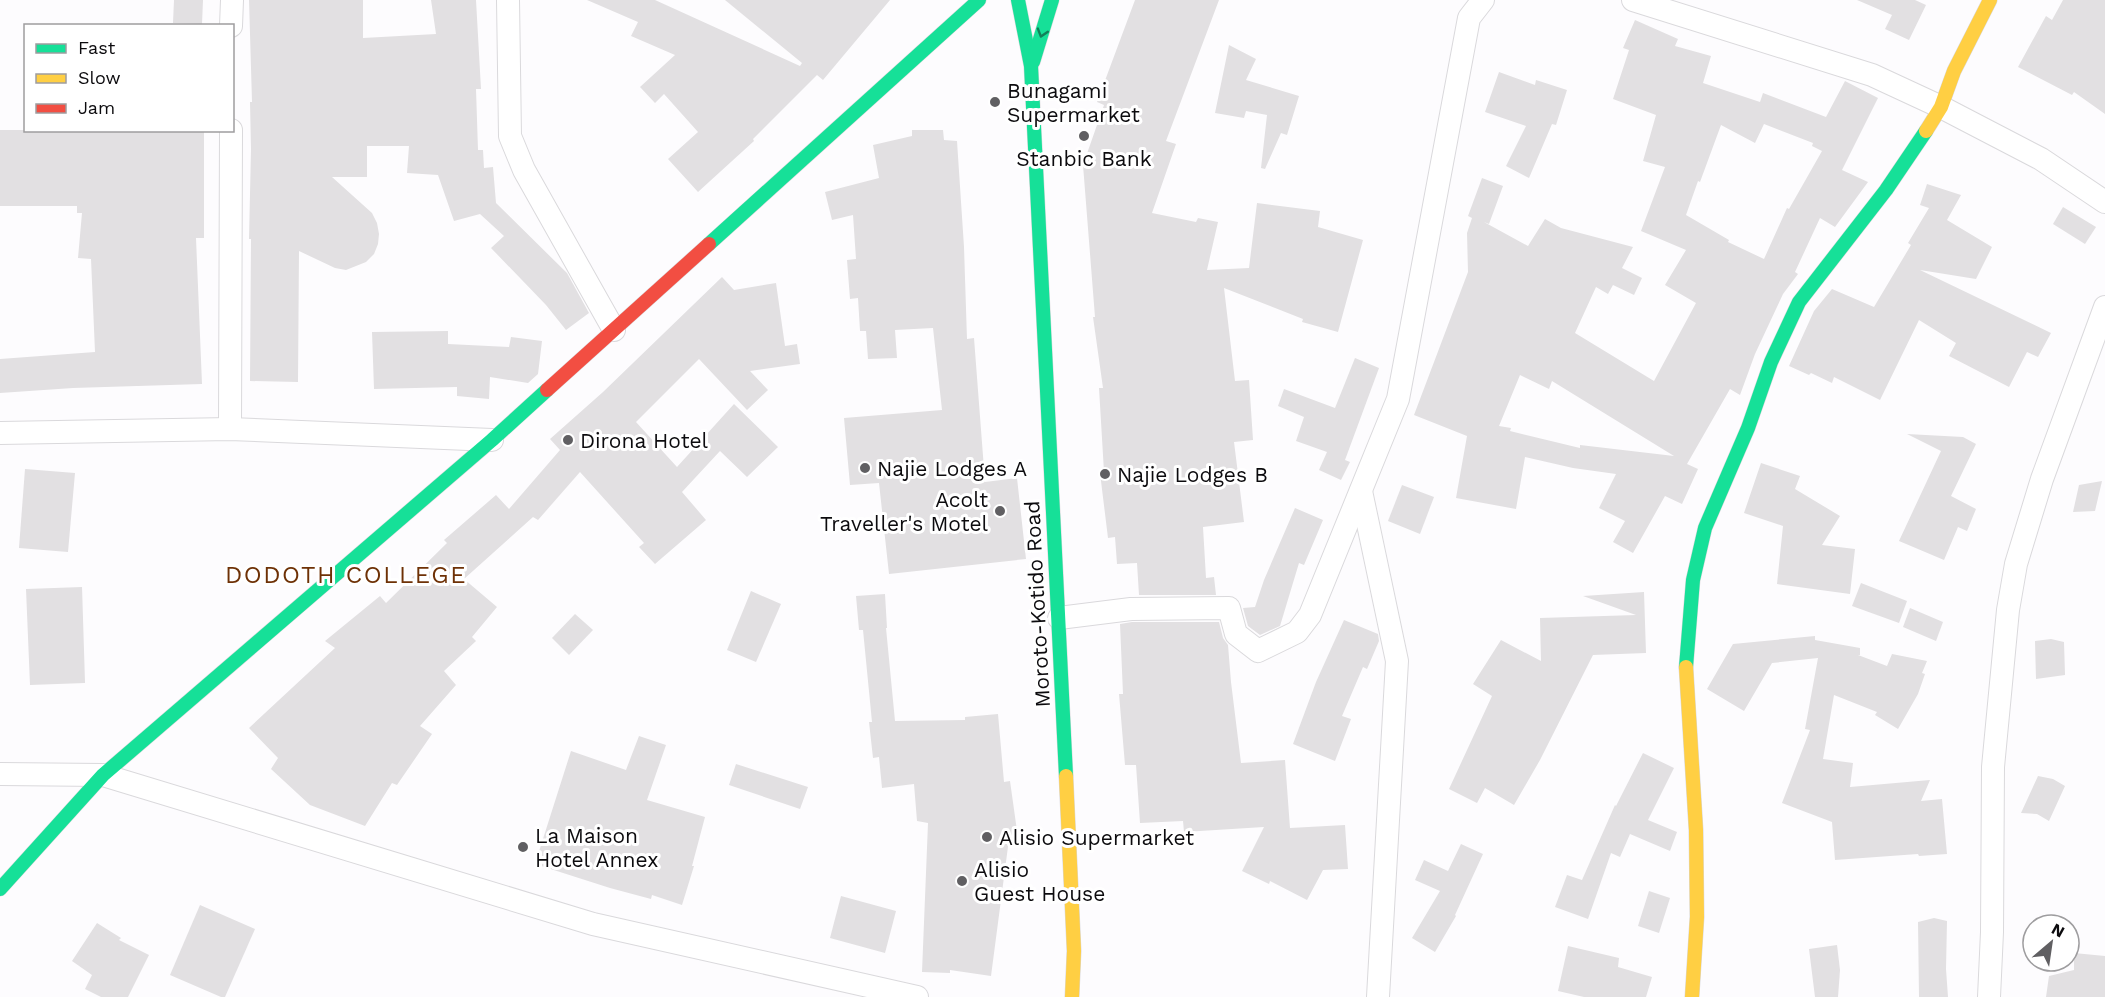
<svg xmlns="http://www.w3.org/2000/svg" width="2105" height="997" viewBox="0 0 2105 997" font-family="'Work Sans',sans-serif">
<rect width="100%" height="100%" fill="#fdfcfe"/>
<g fill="#e2e0e2" fill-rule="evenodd">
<path d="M174,0H203L202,24L173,23Z"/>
<path d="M249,0H363V38L436,34L431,0H476L481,89H476L478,150H483L484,168L493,167L496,203L567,273L589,313L566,330L546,305L491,248L504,236L480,214L454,221L438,175L407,173L409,146H367V177H332L372,213L377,223L379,234L378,244L374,254L366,262L346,270L335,268L299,251L298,382L250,381L251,239H249L251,149L250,102H252Z"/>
<path d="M587,0H655L800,66L802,63L725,0H890L823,80L817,75L753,139L754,141L698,192L668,159L698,132L664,94L655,103L640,87L675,55L631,36L638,22Z"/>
<path d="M1135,0H1219L1166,141L1176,144L1152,213L1196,222L1198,218L1218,222L1207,270L1249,268L1257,203L1320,211L1318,227L1363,240L1338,332L1302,322L1303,319L1224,288L1235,381L1249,380L1253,440L1234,442L1244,522L1203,527L1206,578L1214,577L1216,595H1139L1137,563L1117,564L1115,537L1108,538L1100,473L1104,472L1099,388H1103L1093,317H1095L1083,165L1104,105L1097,102Z"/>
<path d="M1857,0H1915L1926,5L1909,40L1885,29L1892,15Z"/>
<path d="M2063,0H2105V114L2074,92L2072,95L2018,67L2046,16L2052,20Z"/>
<path d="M1635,20L1678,39L1675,46L1711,56L1703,83L1760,102L1763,93L1826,117L1845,81L1878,98L1842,170L1868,182L1835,227L1820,218L1795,272L1798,274L1783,294L1755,354L1740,395L1730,389L1687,464L1698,469L1682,504L1665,496L1633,553L1613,542L1625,521L1599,508L1616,474L1573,468L1525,457L1516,509L1456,498L1467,436L1414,415L1468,272L1467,233L1472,218L1468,216L1482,178L1503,186L1489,224L1484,222L1528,246L1545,219L1561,228L1633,247L1622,268L1642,278L1634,295L1613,285L1608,294L1596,287L1575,333L1654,381L1696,303L1665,285L1686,250L1641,231L1665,167L1643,161L1656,115L1613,99L1629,50L1623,48ZM1764,124L1813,143L1812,146L1822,151L1789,209L1787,208L1764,259L1728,242L1729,240L1686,215L1698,181L1700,182L1721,125L1755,143ZM1520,375L1549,389L1552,381L1674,456L1580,445V448L1510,431L1511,428L1499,426Z"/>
<path d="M1229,45L1256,59L1246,80L1299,96L1287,135L1281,133L1265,169L1261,168L1267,115L1246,111L1244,118L1215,113Z"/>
<path d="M1499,72L1535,85L1536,80L1567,90L1556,125L1552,124L1529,178L1506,166L1526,126L1485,112Z"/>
<path d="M0,130H204V238H196L202,384L73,388L0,393V359L95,352L91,259L78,258L82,213H77V206H0Z"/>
<path d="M912,130H943L944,140L957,141L964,247L967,339L974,338L985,482L1017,478L1026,559L889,574L879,483L850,485L844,418L942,410L933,328L895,330L897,358L868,359L866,331H860L858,298L850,299L847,260L856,259L853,215L832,220L825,192L879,178L873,145L912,136Z"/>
<path d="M1927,184L1961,195L1947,220L1992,247L1976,279L1920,270L2051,333L2038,357L2027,352L2009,387L1949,356L1956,343L1919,320L1880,400L1834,377L1832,383L1811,373L1809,375L1789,366L1814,311L1832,289L1874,307L1911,245L1908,243L1929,208L1920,205Z"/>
<path d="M2063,207L2096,227L2085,244L2053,224Z"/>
<path d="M722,277L734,290L776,283L785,346L797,344L800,364L750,371L768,390L747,410L699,359L636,422L677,467L734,404L778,447L747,477L720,451L682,492L706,520L655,564L639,547L644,543L580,472L538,520L533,517L464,579L497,607L472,637L476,641L444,671L456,685L420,726L432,734L397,785L392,783L365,826L310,805L271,769L278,758L249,728L335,648L325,641L380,596L386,603L447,543L444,540L496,495L509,509L560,450L550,439L603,392Z"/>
<path d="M448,331V344L509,347L511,337L542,341L538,374L528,383L490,377L489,399L457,396V387L374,389L372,332Z"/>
<path d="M1355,358L1379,368L1345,460L1350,462L1341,480L1319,470L1327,452L1296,441L1304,417L1278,406L1284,389L1335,408Z"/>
<path d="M1907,434L1963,437L1976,444L1951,496L1976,509L1967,531L1958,527L1944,560L1899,541L1941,451Z"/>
<path d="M1761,463L1800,476L1795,489L1840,516L1822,545L1855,549L1850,594L1777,584L1783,526L1744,513Z"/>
<path d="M25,469L75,473L68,552L19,548Z"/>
<path d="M2102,481L2095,511L2073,512L2079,485Z"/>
<path d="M1402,485L1434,497L1420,534L1388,521Z"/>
<path d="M1295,508L1323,520L1304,565L1299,563L1280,626L1260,635L1248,626L1243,608L1255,607L1264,580Z"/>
<path d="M1861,583L1907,601L1899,623L1852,606Z"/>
<path d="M82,587L85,683L30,685L26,589Z"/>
<path d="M751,591L781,604L756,662L727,650Z"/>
<path d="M1644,592L1646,653L1593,655L1540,760L1514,805L1485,788L1477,803L1449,789L1492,696L1473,684L1501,640L1541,661L1540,618L1636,615L1583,596Z"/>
<path d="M885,594L887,628H886L895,721L965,720V717L998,714L1004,782L1010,781L1018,838L1009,839L991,976L950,970V973L922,972L928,823L917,821L914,784L882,788L879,757L873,758L869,722H872L863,630H859L856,596Z"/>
<path d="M1910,608L1943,622L1936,641L1903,627Z"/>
<path d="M575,614L593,630L569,655L552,638Z"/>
<path d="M1344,620L1378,634L1379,641L1367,669L1363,667L1342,716L1351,719L1335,761L1293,744L1316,682Z"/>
<path d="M1132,622H1219L1223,638L1228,645L1231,682L1241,763L1285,760L1290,828L1345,825L1348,869L1323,870L1307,900L1270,881L1269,884L1242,871L1264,827L1184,832L1183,821L1140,823L1136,765H1125L1119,694H1123L1120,624Z"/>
<path d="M1815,636V640L1860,648V655H1858L1887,666L1892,654L1927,661L1922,673L1925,674L1918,694L1898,729L1875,715L1877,712L1834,695L1823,759L1853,763L1850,787L1930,780L1921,801L1942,799L1947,854L1919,856L1918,854L1835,860L1832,822L1782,803L1810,730L1805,729L1818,658L1772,663L1744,711L1707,689L1733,644Z"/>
<path d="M2051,639L2064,642L2065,675L2036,679L2035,641Z"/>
<path d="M639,736L666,745L647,800L705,817L692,866H694L682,905L652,895L651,899L610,888L535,864L571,751L626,770Z"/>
<path d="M1643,753L1674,768L1648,820L1677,832L1670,851L1630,834L1620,857L1611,853L1588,919L1555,907L1567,875L1582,880L1615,805L1616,806Z"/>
<path d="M736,764L808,787L800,809L729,785Z"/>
<path d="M2038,776L2053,779L2065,786L2049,821L2037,814L2021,813Z"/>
<path d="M1461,844L1483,854L1455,915L1456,916L1435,952L1412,938L1440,891L1415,880L1424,860L1448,871Z"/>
<path d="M1649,891L1670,898L1659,933L1638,926Z"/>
<path d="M841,896L896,911L885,953L830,938Z"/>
<path d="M200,905L255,929L225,997H221L170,975Z"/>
<path d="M1934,918L1947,921L1946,969L1948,997H1919L1918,922Z"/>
<path d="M97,923L121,938L119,940L149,955L128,997H101L85,989L92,975L72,961Z"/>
<path d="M1837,945L1840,970L1838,997H1815L1809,949Z"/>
<path d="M1568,946L1619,958L1618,967L1652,977L1646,997H1584L1558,991Z"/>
<path d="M2074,953L2105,956V997H2046L2049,976L2074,970Z"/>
</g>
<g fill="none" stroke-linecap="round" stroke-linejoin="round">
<defs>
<g id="street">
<path d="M508,0L510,136L524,170L614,330"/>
<path d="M1633,0L1872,75L1941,107L2041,159L2105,202"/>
<path d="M231,26L232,0"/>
<path d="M230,429L231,130"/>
<path d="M0,433L230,429L492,440"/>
<path d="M1361,491L1397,661L1378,997"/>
<path d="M1059,618L1131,609L1229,608L1236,634L1258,651L1297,632L1310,615L1398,399L1469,18L1483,0"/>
<path d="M0,774L103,775L593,924L917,997"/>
<path d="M1989,997L1992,932L1993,767L2008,610L2016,564L2042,479L2105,307"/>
</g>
<g id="fast">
<path d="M1018,0L1031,66L1066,776"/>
<path d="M1033,62L1052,0"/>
<path d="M709,244L979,0"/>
<path d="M1686,667L1693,580L1705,528L1748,428L1771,362L1799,302L1886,190L1926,131"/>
<path d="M0,889L103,775L492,440L547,390"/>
</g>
<g id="slow">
<path d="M1926,131L1941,107L1954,71L1990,0"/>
<path d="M1686,667L1696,830L1697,917L1692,997"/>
<path d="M1066,776L1074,951L1072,997"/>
</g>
<path id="jam" d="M547,390L709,244"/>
</defs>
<use href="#street" stroke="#dad9dc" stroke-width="24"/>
<use href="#fast" stroke="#dad9dc" stroke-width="15"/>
<use href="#slow" stroke="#dad9dc" stroke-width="15"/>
<use href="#jam" stroke="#dad9dc" stroke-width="15"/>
<use href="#street" stroke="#fff" stroke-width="22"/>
<use href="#fast" stroke="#16e098" stroke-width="14"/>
<use href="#slow" stroke="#ffcf43" stroke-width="14"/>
<use href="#jam" stroke="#f24e42" stroke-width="14"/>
</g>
<defs><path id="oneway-chevron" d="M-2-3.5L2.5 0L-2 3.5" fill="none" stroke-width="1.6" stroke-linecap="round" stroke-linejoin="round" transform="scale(1.5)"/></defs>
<use stroke="#12805a" href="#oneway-chevron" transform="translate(1042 33) rotate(107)"/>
<g fill="#605f62" stroke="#fff" stroke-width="2">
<circle cx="995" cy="102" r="6"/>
<circle cx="1084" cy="136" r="6"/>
<circle cx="568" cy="440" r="6"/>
<circle cx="865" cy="468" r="6"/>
<circle cx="1105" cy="474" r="6"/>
<circle cx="1000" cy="511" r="6"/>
<circle cx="987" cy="837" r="6"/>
<circle cx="523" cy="847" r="6"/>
<circle cx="962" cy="881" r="6"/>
</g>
<g text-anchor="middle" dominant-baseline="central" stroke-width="6" stroke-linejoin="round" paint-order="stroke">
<g font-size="21" fill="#0c0b0e" stroke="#fff" text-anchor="start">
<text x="1007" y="90">Bunagami<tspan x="1007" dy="24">Supermarket</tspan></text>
<text x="1084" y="158" text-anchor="middle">Stanbic Bank</text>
<text x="580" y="440">Dirona Hotel</text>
<text x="877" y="468">Najie Lodges A</text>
<text x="1117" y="474">Najie Lodges B</text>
<text x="988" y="499" text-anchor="end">Acolt<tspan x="988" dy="24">Traveller's Motel</tspan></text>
<text x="535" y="835">La Maison<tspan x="535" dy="24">Hotel Annex</tspan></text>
<text x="999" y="837">Alisio Supermarket</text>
<text x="974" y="869">Alisio<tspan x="974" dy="24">Guest House</tspan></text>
</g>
<g font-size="21" fill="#0c0b0e" stroke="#fff">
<text transform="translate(1037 604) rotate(-93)">Moroto-Kotido Road</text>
</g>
<g font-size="24" letter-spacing="1.5" fill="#6e3106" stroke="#fff">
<text x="346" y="575">DODOTH COLLEGE</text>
</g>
</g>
<rect x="24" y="24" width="210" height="108" fill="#ffffff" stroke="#9e9d9f" stroke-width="1.5"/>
<rect x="36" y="44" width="30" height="9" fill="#16e098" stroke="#9e9d9f" stroke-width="1.5"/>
<text x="78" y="54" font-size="18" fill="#0c0b0e">Fast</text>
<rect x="36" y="74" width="30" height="9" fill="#ffcf43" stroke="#9e9d9f" stroke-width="1.5"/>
<text x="78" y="84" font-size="18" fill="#0c0b0e">Slow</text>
<rect x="36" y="104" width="30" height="9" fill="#f24e42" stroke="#9e9d9f" stroke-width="1.5"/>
<text x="78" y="114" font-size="18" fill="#0c0b0e">Jam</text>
<g transform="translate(2051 943) rotate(29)"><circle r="28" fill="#ffffff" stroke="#9e9d9f" stroke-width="1.5"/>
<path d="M0-4.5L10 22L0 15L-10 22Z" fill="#605f62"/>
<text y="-9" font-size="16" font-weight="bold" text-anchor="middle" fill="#0c0b0e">N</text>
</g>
</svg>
